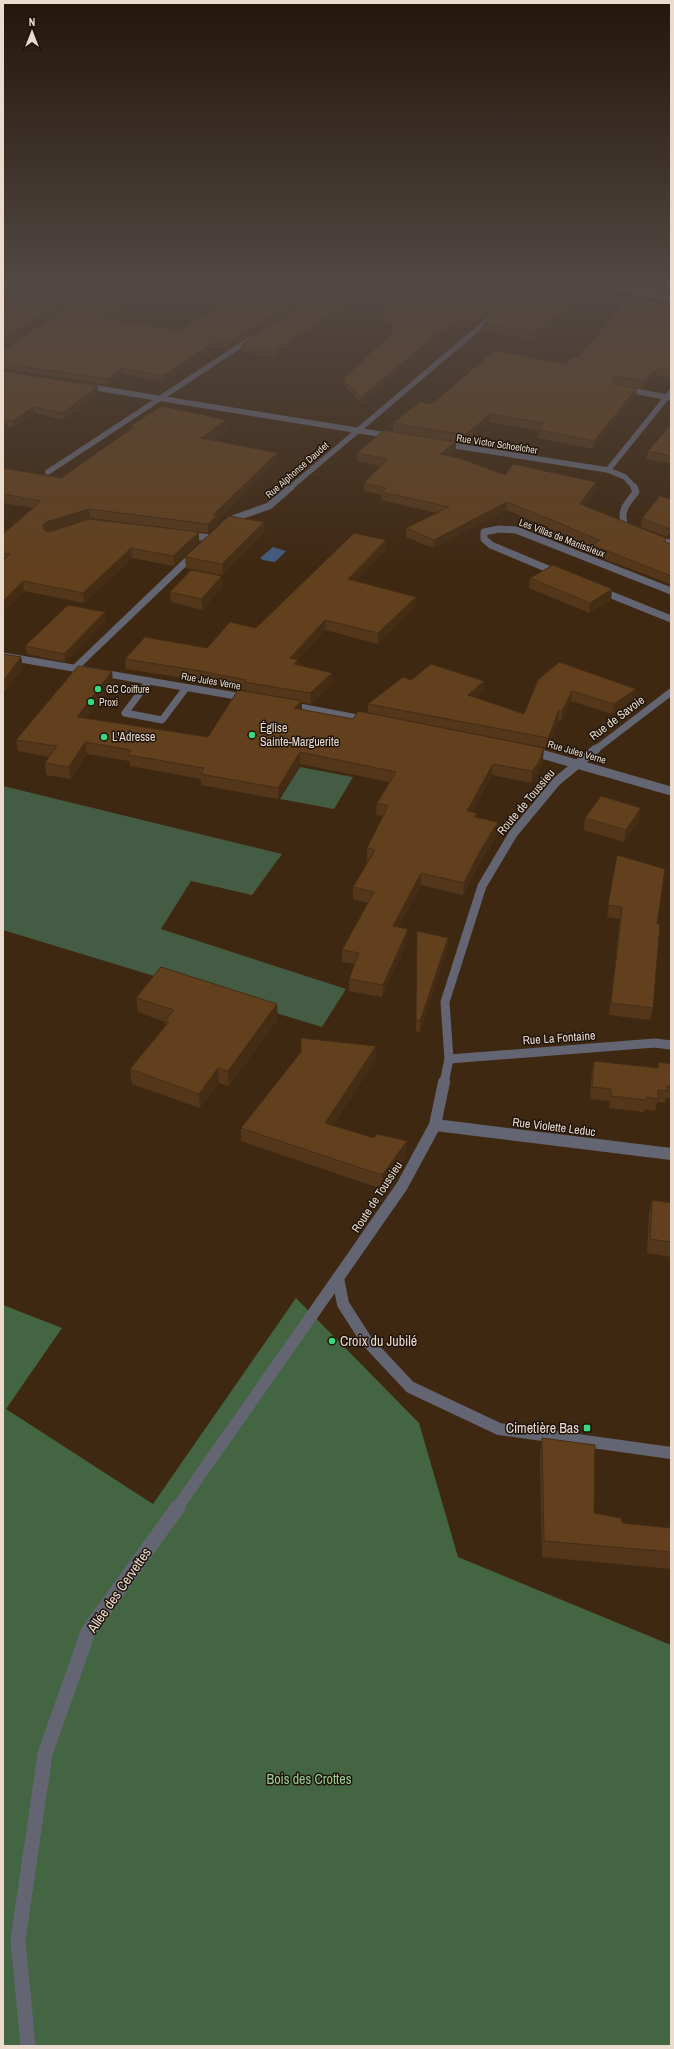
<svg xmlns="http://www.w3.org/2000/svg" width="674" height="2049" viewBox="0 0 674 2049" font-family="'Archivo Narrow',sans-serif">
<rect width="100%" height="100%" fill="#3f2812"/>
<g fill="#445c43">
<path d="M300,767L353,777L334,809L280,799Z"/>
<path d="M3,786L282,854L252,895L191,881L161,929L346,989L322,1027L3,930Z"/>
</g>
<path fill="#446542" d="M296,1298L419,1423L458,1557L671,1645V2046H3V1305L62,1328L6,1409L153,1504Z"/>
<path fill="#445c81" d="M273,547L286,551L275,562L263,560L260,558Z"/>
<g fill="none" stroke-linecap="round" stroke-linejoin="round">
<g stroke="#636573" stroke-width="5.5">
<path d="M595,283L671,299"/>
<path d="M84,386L392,436"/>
<path d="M624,389L671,398"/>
<path d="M443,444L608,470L625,477L635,488"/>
<path d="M608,470L671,392"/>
<path d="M48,472L252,338"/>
<path d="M290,488L493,316"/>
</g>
<g stroke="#636573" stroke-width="7">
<path d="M225,524L235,518L269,506L291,487"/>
<path d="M632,529L625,526C619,512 627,503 636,492L634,487"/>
<path d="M186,535L210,538"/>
<path d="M654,537L671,544"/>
<path d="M560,574L491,545L484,539V532L499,529L516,530L671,591"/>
<path d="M599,590L671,619"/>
<path d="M3,656L248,698"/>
<path d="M75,668L195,553"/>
<path d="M149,681L125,713L162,720L186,688"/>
<path d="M289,705L368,720"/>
<path d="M595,750L671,692"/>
</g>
<g stroke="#636573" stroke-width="9">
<path d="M531,751L671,791"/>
<path d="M449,1059L655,1043L671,1045"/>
<path d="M444,1083L449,1059L445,1002L482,886L513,834L557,781L596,749"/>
</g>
<g stroke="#636573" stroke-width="12">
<path d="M444,1082L435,1125L402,1186L338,1278L343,1304L366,1340L410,1387L499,1429L671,1453"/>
<path d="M435,1125L671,1154"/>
<path d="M177,1508L338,1278"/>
</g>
<path stroke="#636573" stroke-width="15" d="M28,2046L18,1940L45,1754L88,1632L178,1507"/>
</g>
<g fill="#54371a">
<path d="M31,283H98L37,289L32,288Z"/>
<path d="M158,283L107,319L180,331L244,291L237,290V284L328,283L230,349L218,346L163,382L122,374L107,385L3,369V349H5Z"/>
<path d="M334,283L274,357L241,351V345Z"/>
<path d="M404,283H525V284L472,329L454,326L361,403L343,384V379L394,330L380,314V308Z"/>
<path d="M586,295L535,340L483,331L484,323Z"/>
<path d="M671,304V378L656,376L643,389L628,386L636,396L593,449L538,438V431L489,422L464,443L393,431V423L432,404L566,364Z"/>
<path d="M3,371L98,393L64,420L35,413L13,427L8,426L3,430Z"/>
<path d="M671,425V464L646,459L648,451Z"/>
<path d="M130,426L227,429L211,440L277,453V462L217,521V524L208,533L90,518L48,531L199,542L174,566L132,558L84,603L24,591L3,612V534L33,508L3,503V468L61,478L131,430Z"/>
<path d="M456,450L448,456L505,475L595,491L584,506L671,544V585L660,580L591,554L592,546L566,536V535L506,510L433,548L406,537V528L437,513L381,500L382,495L364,491V483L380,466L357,461V453Z"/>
<path d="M671,499V535L668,534V537L641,527L642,518Z"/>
<path d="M264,522L265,532L223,575L186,568L185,557Z"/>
<path d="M386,540V550L355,581L415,607L378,644L325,630L298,659V660L299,665L332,673V683L311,704L302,702V710L353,719L368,713V704L411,680L484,681L483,691L476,698L524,714L538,680L636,689L635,699L612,714L571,701L561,721H558L547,748L494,738L543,760L538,773L531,783L492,775L472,812L477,813L476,817L498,822L497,834L477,867L463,895L421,885L398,927L407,941L382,997L349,991V979L355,964L342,962V950L368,903L353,899V887L369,860H367V848L383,816L376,815L377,803L390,782L300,764L278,799L201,785V779L130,766L129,761L87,754L71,779L46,775L45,763L50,757L18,751L16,740L113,682L86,718L208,737L245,691V690L202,681L126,669L125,659L207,648L256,628Z"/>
<path d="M530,578L612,589L611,600L589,613L529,588Z"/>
<path d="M223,587L202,610L171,602L170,592Z"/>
<path d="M105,612L106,620L65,662L27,654L25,646Z"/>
<path d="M3,654L21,657L23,667L6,690L3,689Z"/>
<path d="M585,818L639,820L624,842L584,830Z"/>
<path d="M617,855L653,1008L650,1020L609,1015L620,919L607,917Z"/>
<path d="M417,931L448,938L447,949L420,1032L416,1031Z"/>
<path d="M136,998L278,1019L229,1086L219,1083L200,1108L132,1084L130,1069L166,1025L165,1022L138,1012Z"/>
<path d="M376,1059L333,1125L406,1155L382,1189L241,1141V1128Z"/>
<path d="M594,1061L658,1068L659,1062L671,1064V1098H666L665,1103L657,1102L655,1111L645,1109L644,1112L609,1108L610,1101L590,1099L592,1072Z"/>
<path d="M652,1200L671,1203V1257L647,1253L649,1215Z"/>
<path d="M542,1438L594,1513L622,1523L671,1528V1569L542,1557L540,1456Z"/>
</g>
<g fill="#452d15">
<path d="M89,283H98L3,347V340Z"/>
<path d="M149,283H158L100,324L99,318Z"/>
<path d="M319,283H328L230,349L229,343Z"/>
<path d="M377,283H385L274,357V351Z"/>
<path d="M521,283H525V284L472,329V323Z"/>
<path d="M587,287L586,295L535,340V332Z"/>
<path d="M454,320V326L361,403V397Z"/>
<path d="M218,340V346L163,382L162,376Z"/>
<path d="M121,368L122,374L107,385V379Z"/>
<path d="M658,368L656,376L643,389L644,381Z"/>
<path d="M98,386V393L64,420L63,413Z"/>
<path d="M637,388L636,396L593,449L594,441Z"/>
<path d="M34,407L35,413L13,427L12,421Z"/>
<path d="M490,414L489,422L464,443L465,435Z"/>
<path d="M7,420L8,426L3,430V423Z"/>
<path d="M226,420L227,429L202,447L201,438Z"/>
<path d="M456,442V450L440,463V454Z"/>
<path d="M277,453V462L217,521V524L208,533V524L213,515Z"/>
<path d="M596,482L595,491L579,512L580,504Z"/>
<path d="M507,502L506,510L433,548L434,540Z"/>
<path d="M89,509L90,518L47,531L44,535L43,525L46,522Z"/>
<path d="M264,522L265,532L223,575L222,564Z"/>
<path d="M199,532V542L174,566L173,556Z"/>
<path d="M386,540V550L348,589V579Z"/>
<path d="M131,548L132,558L84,603L83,593Z"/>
<path d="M222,576L223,587L202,610L201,599Z"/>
<path d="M23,581L24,591L3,612V601Z"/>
<path d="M612,589L611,600L589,613L590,603Z"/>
<path d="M416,597L415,607L378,644V633Z"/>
<path d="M105,612L106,620L65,662L64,654Z"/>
<path d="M325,620V630L290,668V658Z"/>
<path d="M21,657L23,667L6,690L4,680Z"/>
<path d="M298,660L299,670L294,664Z"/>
<path d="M112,671L113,682L79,728L77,717Z"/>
<path d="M332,673V683L311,704L310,693Z"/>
<path d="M484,681L483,691L468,705V695Z"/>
<path d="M636,689L635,699L612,714L614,704Z"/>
<path d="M572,691L571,701L561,721L562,711Z"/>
<path d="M302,701V712L294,708Z"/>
<path d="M559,710L558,721L547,748L548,738Z"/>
<path d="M85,742L87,754L71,779L69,767Z"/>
<path d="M544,748L543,760L538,773L531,783L532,771Z"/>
<path d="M300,752V764L278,799V788Z"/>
<path d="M493,764L492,775L466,823L467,811Z"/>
<path d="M641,808L639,820L624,842L626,830Z"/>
<path d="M498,822L497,834L477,867L463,895L464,883L478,855Z"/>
<path d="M421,873V885L392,938L393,926Z"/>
<path d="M408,929L407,941L382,997L383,985Z"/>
<path d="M448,938L447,949L420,1032V1021Z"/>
<path d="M277,1004L278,1019L229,1086L228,1071Z"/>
<path d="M376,1046V1059L325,1137V1123Z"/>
<path d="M218,1068L219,1083L200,1108L199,1094Z"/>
<path d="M407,1141L406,1155L382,1189V1175Z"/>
</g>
<g fill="#62401e" stroke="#452d15">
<path d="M34,283H89L3,340V311L44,284Z"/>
<path d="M103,283H149L99,318L180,331L251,286L237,284L239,283H319L229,343L218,340L162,376L121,368L107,379L3,363V349H5Z"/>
<path d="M334,283H377L274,351L241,345Z"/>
<path d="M404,283H521L472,323L454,320L361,397L343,379L397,328L380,308Z"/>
<path d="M531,283H561L587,287L535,332L484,323Z"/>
<path d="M630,298L671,304V370L658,368L644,381L615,376L613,380L614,384L637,388L594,441L539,430L543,423L490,414L465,435L393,423L420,402L432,404L495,350L566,364L572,357L577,358Z"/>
<path d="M3,371L98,386L63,413L34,407L12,421L7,420L3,423Z"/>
<path d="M162,406L226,420L201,438L277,453L213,515H217L208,524L89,509L46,522L43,525L44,530L49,532L89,519L199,532L173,556L131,548L83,593L23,581L3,601V561L10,554L3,553V534L41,501L3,494V468L61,478L134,427L130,426Z"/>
<path d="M671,425V456L648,451Z"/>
<path d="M384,430L456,442L440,454L462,459L505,475L513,464L596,482L580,504L666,538L665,542L671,544V576L592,545L600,540L567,527H569L507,502L434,540L406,528L449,507L382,492L386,488L364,483L388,459L357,453Z"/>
<path d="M660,496L671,499V526H670L669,529L642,518Z"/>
<path d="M229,516L264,522L222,564L185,557Z"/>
<path d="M354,533L386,540L348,579L416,597L378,633L325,620L290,658L298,660L294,664L332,673L310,693L244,682L246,680L201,671L125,659L145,637L207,648L230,622L256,628Z"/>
<path d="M553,565L612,589L590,603L530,578Z"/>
<path d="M191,570L222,576L201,599L170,592Z"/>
<path d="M68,605L105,612L64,654L25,646Z"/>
<path d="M3,654L21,657L4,680L3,679Z"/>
<path d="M559,662L636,689L614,704L572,691L562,711L559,710L548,738L368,704L403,677L411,680L431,664L484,681L468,695L524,714L538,680Z"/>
<path d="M78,666L112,671L77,717L208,737L238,690L302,701L294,708L353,719L358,711L544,748L539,762L532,771L493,764L467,811L477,813L474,817L498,822L478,855L464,883L421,873L393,926L408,929L383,985L349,979L359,953L342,950L374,892L353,887L375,850L367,848L388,806L377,803L396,772L300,752L278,788L201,774L204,768L128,755L131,750L85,742L69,767L45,763L57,746L16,740Z"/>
<path d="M601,796L641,808L626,830L585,818Z"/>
<path d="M617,855L665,869L657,924H660L653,1008L611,1003L622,907L608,905Z"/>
<path d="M417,931L448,938L420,1021L416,1020Z"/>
<path d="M161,967L277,1004L228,1071L218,1068L199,1094L130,1069L169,1022L165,1021L174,1010L136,998Z"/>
<path d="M301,1038L376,1046L325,1123L374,1138L377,1134L407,1141L382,1175L241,1128L301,1052Z"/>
<path d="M594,1061L658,1068L659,1062L671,1064V1086H667V1091L658,1090V1099L646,1097V1100L611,1096V1089L592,1087Z"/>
<path d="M652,1200L671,1203V1242L650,1239Z"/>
<path d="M542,1438L595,1445L594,1513L621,1518L622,1523L671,1528V1552L544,1541Z"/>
</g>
<linearGradient id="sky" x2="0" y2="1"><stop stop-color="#23160a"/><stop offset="0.5" stop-color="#524844"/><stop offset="1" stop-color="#524844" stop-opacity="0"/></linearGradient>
<rect width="674" height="570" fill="url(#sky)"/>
<g fill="#3ad77f" stroke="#1e140a" stroke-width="1.5">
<circle cx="98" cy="689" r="4"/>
<circle cx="91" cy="702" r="4"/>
<circle cx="252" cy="735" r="4"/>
<circle cx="104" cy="737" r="4"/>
<circle cx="332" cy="1341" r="4"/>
<rect x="583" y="1424" width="8" height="8" rx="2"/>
</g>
<g text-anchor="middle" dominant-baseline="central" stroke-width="3" stroke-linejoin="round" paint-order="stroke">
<g font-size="10" fill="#eadbce" stroke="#1e140a">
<text transform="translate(497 444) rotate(9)">Rue Victor Schoelcher</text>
<text transform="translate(297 470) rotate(-41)">Rue Alphonse Daudet</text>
<text transform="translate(562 538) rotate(21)">Les Villas de Manissieux</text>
<text transform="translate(211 681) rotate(10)">Rue Jules Verne</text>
<text transform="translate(577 752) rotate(16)">Rue Jules Verne</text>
</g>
<g font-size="10" fill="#eadbce" stroke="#1e140a" text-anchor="start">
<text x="106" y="689">GC Coiffure</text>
<text x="99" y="702">Proxi</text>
</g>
<g font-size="12" fill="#eadbce" stroke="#1e140a">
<text transform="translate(617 718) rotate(-37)">Rue de Savoie</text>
<text transform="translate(526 802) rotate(-50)">Route de Toussieu</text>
<text transform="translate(559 1038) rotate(-4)">Rue La Fontaine</text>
<text transform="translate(554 1127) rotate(7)">Rue Violette Leduc</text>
<text transform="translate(377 1197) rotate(-57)">Route de Toussieu</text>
</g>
<g font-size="12" fill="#eadbce" stroke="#1e140a" text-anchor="start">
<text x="260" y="728">Église<tspan x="260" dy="14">Sainte-Marguerite</tspan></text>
<text x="112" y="737">L'Adresse</text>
</g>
<g font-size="14" fill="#eadbce" stroke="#1e140a" text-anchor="start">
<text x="340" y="1341">Croix du Jubilé</text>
<text x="579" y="1428" text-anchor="end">Cimetière Bas</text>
</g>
<g font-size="14" fill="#eadbce" stroke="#1e140a">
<text transform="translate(119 1590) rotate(-55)">Allée des Cervettes</text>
</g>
<g font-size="14" fill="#99cf95" stroke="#1e140a">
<text x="309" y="1779">Bois des Crottes</text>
</g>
</g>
<rect width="674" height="2049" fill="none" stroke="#eadbce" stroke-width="8"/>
<g transform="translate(32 32)" stroke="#1e140a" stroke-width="3" paint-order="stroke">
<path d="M0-3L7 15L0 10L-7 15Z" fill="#eadbce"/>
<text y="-6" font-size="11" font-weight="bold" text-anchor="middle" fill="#eadbce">N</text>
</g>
</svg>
